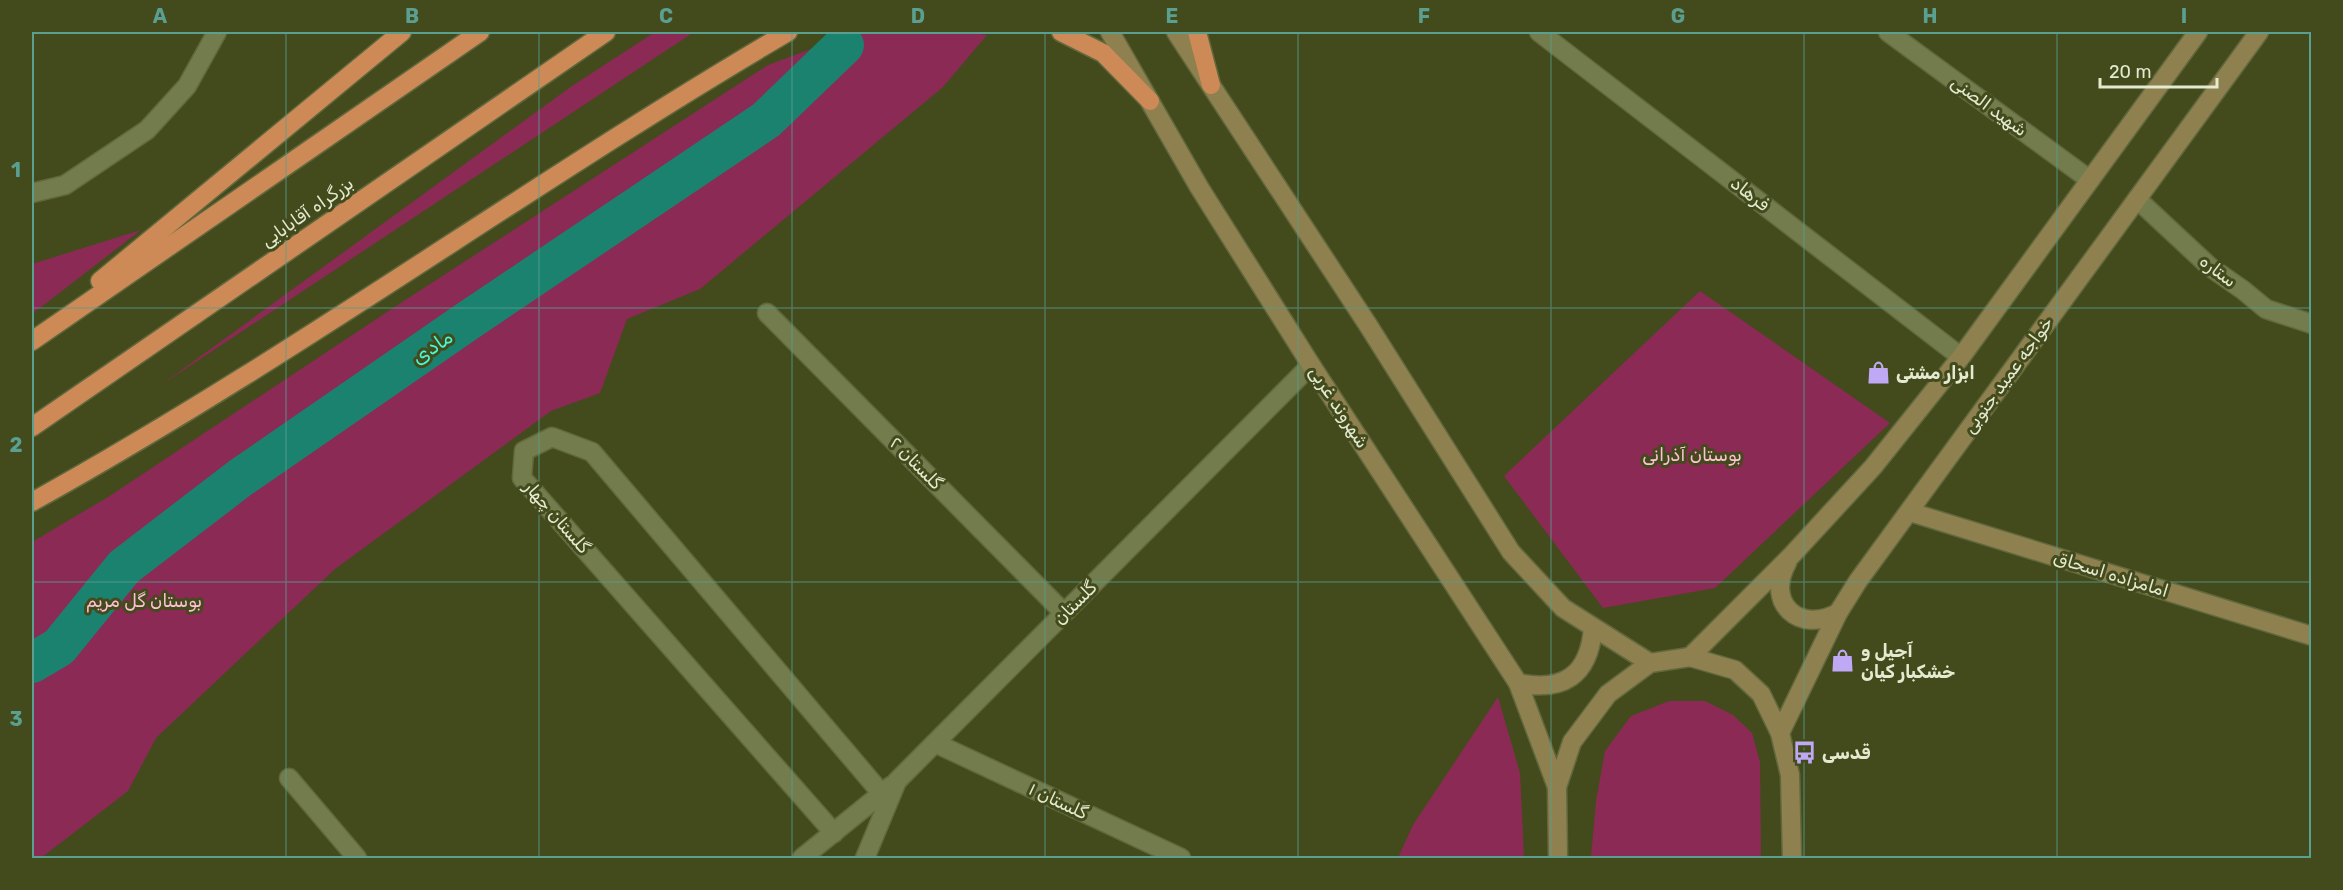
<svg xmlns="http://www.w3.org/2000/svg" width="2343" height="890" viewBox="0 0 2343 890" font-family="Rubik,Vazirmatn,sans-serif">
<rect width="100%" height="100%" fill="#434b1c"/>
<g fill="#8b2a54">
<path d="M655,32H694L161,385L572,86Z"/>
<path d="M857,32H968L987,35L943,87L700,289L627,319L600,393L551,411L335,569L156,738L128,791L41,858H32V542L108,497L393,308L768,65Z"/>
<path d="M141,230L32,314V264Z"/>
<path d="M1700,291L1890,423L1715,588L1603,608L1504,476Z"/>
<path d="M1498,697L1520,773L1524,858H1398L1413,825Z"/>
<path d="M1669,701H1705L1733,715L1752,733L1760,762L1761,858H1591L1596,801L1605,751L1631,716Z"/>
</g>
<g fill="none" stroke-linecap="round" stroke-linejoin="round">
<path stroke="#1c8270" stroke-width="40" d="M32,663L59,647L124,567L240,478L469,320L766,120L844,45"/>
<defs>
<g id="street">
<path d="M1539,32L1961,357"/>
<path d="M1888,32L2090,180"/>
<path d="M32,193L65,185L147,130L187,86L217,32"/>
<path d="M2137,199L2210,267L2243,290L2266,309L2312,324"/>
<path d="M767,313L1064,613"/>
<path d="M935,743L1181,858"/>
<path d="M289,778L357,858"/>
<path d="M834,833L522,478L524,451L552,437L592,452L882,794"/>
<path d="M802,858L891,786"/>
<path d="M865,858L897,781L1311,365"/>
</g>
<g id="secondary">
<path d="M1110,32L1199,187L1311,365L1518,683L1557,787"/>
<path d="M1176,32L1368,325L1511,552L1563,608L1650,663"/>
<path d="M1910,512L2312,636"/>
<path d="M1787,563C1765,603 1799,634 1838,613"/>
<path d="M1690,657L1791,556L1873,467L1961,357L2198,32"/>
<path d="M1518,683C1563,692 1589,676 1593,628"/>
<path d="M1780,733L1838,613L1858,581L2259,32"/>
<path d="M1558,858L1557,787L1572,742L1608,694L1650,663L1690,657L1735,670L1761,694L1780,733L1790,775L1792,858"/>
</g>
<g id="highway">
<path d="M1061,32L1103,53L1150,101"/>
<path d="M1197,32L1211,85"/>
<path d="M100,281L402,32"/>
<path d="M32,341L480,32"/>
<path d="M32,427L606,32"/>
<path d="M32,502C292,358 532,182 788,32"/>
</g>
</defs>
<use href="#street" stroke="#62683e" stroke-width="21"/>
<use href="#secondary" stroke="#62683e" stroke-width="21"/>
<use href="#highway" stroke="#62683e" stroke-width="21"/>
<use href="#street" stroke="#737c4c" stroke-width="18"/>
<use href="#secondary" stroke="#8e804f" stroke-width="18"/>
<use href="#highway" stroke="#cd8a56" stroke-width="18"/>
</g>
<path fill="none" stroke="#5a9f90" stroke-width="1.5" stroke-opacity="0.55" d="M286,32V858M539,32V858M792,32V858M1045,32V858M1298,32V858M1551,32V858M1804,32V858M2057,32V858M32,308H2312M32,582H2312"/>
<defs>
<symbol id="shop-bare" viewBox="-9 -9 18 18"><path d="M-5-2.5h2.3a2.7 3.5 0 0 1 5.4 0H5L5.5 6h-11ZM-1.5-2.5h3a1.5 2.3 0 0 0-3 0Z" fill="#bfa9f4" stroke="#434b1c" stroke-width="2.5" paint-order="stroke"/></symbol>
<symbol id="bus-bare" viewBox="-9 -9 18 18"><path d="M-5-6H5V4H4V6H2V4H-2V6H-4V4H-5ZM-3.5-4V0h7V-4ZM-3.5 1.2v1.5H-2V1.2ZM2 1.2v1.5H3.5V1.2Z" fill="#bfa9f4" stroke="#434b1c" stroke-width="2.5" paint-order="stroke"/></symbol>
</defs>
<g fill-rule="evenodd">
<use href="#shop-bare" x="1862" y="356" width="33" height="33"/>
<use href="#shop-bare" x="1826" y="644" width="33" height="33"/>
<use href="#bus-bare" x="1788" y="736" width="33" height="33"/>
</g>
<g text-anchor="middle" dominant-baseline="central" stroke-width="6" stroke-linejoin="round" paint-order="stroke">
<g font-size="18" fill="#e4ead0" stroke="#434b1c">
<text transform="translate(1989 106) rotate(36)">شهید الصنی</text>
<text transform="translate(1750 194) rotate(38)">فرهاد</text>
<text transform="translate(307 212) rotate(-35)">بزرگراه آقابابایی</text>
<text transform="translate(2218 271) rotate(37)">ستاره</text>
<text transform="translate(2008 375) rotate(-54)">خواجه عمید جنوبی</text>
<text transform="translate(1339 407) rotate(57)">شهروند غربی</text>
<text transform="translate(916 463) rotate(45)">گلستان ۲</text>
<text transform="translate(557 517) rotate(49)">گلستان چهار</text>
<text transform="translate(2111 574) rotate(17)">امامزاده اسحاق</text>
<text transform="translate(1075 603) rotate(-45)">گلستان</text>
<text transform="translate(1058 801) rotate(25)">گلستان ۱</text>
</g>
<g font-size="18" font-weight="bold" fill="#e4ead0" stroke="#434b1c" text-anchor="start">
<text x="1896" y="373">ابزار مشتی</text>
<text x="1861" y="651">آجیل و<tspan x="1861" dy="21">خشکبار کیان</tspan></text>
<text x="1822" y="753">قدسی</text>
</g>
<g font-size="18" fill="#fec1d5" stroke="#434b1c">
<text x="1692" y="455">بوستان آذرانی</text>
<text x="144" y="601">بوستان گل مریم</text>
</g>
<g font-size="20" font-style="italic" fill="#46f8d8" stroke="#434b1c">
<text transform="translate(432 347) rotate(-34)">مادی</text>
</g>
</g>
<rect width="2343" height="890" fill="none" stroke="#434b1c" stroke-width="66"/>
<path d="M2100 78v9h117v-9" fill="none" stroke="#e4ead0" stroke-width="3"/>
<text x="2109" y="78" font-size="18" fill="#e4ead0" stroke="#434b1c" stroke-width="4.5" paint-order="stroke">20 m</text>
<rect x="33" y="33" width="2277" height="824" fill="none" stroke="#5a9f90" stroke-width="2"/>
<g font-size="20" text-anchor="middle" font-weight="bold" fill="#5a9f90">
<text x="160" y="23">A</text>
<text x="412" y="23">B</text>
<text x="666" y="23">C</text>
<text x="918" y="23">D</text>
<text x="1172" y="23">E</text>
<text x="1424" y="23">F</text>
<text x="1678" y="23">G</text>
<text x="1930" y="23">H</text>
<text x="2184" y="23">I</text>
<text x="16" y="177">1</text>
<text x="16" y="452">2</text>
<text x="16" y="726">3</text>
</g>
</svg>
